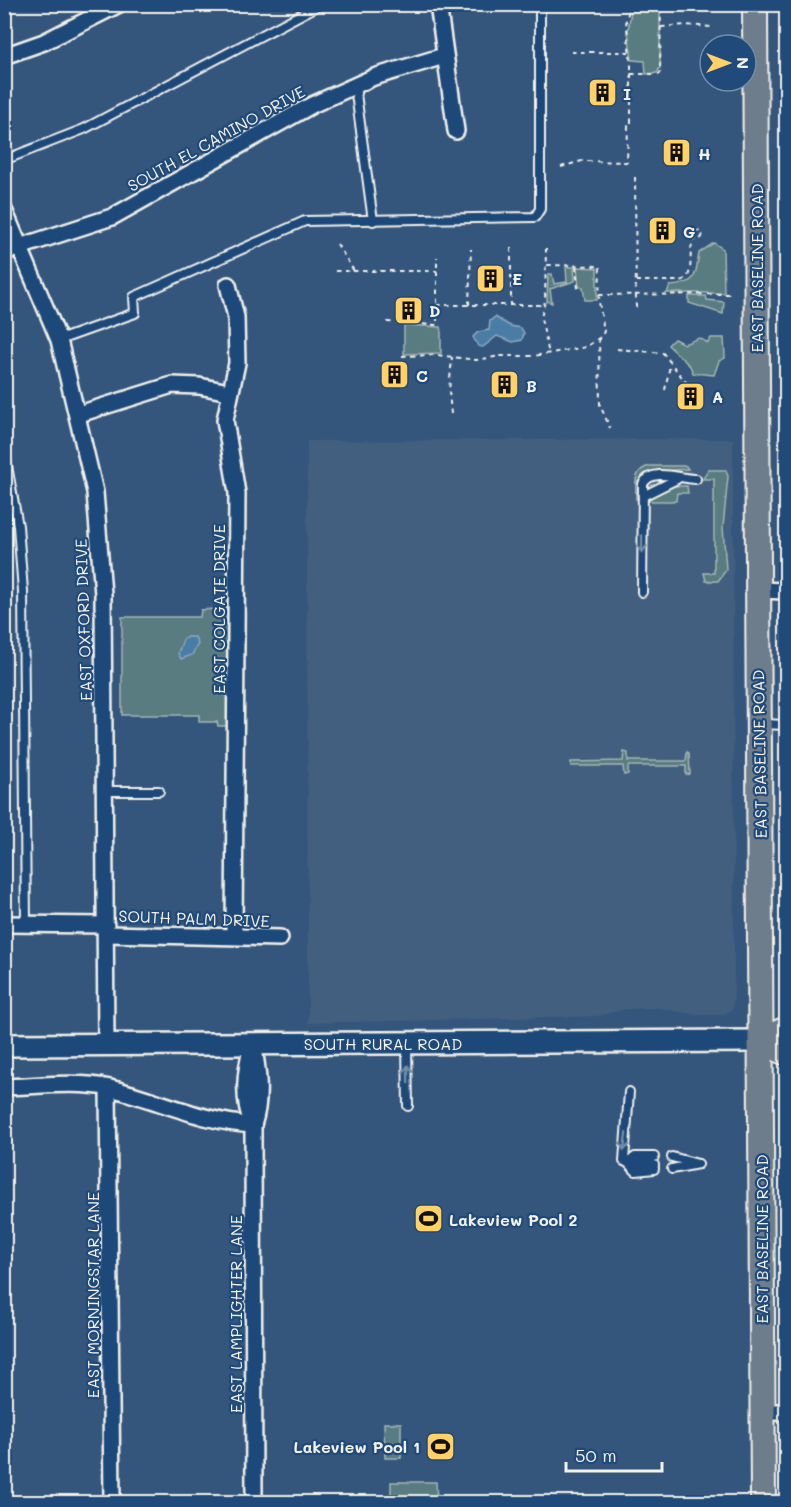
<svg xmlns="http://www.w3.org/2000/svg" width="791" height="1507" viewBox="0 0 791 1507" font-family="Mali,sans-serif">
<rect width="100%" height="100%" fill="#34567d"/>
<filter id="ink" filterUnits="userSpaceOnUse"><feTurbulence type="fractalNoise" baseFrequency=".0167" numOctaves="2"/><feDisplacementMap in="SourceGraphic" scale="12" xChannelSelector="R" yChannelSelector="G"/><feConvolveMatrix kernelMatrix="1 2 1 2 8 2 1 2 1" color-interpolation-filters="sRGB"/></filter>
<g filter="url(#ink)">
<g fill="#425f7f">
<path d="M781,308H786V575L782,563Z"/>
<path d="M733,439L734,996L732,1010L722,1015H697L659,1008L625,1009L599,1016L308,1023L307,441Z"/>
<path d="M786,610V1005L782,625Z"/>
<path d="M786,1075V1502H785L784,1110Z"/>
</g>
<g fill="#587b80" stroke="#a6b6b4" stroke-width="1.5">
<path d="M632,5H660V68L657,73L646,74L645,61L632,60L628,31Z"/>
<path d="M714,243L723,249L724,293H667L670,286C697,284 695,277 699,253Z"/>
<path d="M566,267H574L575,281L550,289L552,303L547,301L548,274H552L554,284L567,282Z"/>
<path d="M577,267L597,268V300H585L583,287H579Z"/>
<path d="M689,296H706L707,300L724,302L723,314L689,303Z"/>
<path d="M404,325L441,327V353L404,354Z"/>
<path d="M699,338L708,343L711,338H724L725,358L719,361L714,375L693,373L690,366L668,345L674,339L684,344Z"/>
<path d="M650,466H686L688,469L648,472L640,480L636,500C636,485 632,470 650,466Z"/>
<path d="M708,470H726L728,476L723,527L726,570L718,581H706L704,573H714V479H703Z"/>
<path d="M674,486H687L688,493H677L676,501H648L654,495Z"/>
<path d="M227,608L228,726H218L217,722H199V715H122V617H200L201,610Z"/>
<path d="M624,752L628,753V761H686L687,752L689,753L690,774L686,775V766H628V774L624,775L623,766H571V762L623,761Z"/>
<path d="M384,1423H401V1458H385Z"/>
<path d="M391,1482H436L437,1502H391Z"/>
</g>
<g fill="#497da6" stroke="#8dabc0" stroke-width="1.5">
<path d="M495,317L510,326L521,328L524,333L522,340L513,342L497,336L483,347L478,346L473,337L478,332L489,330L490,321Z"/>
<path d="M187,637H195L198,644L192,655L181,659L178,653L183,640Z"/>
</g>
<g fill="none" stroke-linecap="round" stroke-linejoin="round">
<defs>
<g id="lane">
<path d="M355,86L373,221"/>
<path d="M4,160L84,129L321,4"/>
<path d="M59,340L135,313L134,297L305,221L535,217L540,209V4"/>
<path d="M4,449L18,526L23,591L26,924"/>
<path d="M643,496L677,479"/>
<path d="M642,592L643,484C652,467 680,479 696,479"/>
<path d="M763,724L786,725"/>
<path d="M105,791H159"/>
<path d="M407,1044L408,1106"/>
<path d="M629,1092L624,1161L635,1165H654"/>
<path d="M654,1157H635L628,1163L636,1171L654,1169"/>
<path d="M672,1157L698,1164"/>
<path d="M672,1169L698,1164"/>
</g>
<g id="street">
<path d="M438,4L456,131"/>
<path d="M4,56L44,42L119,4"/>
<path d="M4,210L59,340L95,492L103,594L106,1044"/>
<path d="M4,252L112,217L312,105L374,77L444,56"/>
<path d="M228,285L236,317L237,363L225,420L237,493L234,935"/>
<path d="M79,414L172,385L199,386L229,392"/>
<path d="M757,590L786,591"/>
<path d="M4,924L106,925"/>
<path d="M106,934L280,938"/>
<path d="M253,1043C258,1070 262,1099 253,1125L254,1502"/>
<path d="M252,1046C245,1073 242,1099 253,1125"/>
<path d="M4,1087C39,1086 77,1081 110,1088C159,1100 202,1122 253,1125"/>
<path d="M108,1088L112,1502"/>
<path d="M762,1412H786"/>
</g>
<path id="secondary" d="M4,1045L761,1041"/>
<g id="primary">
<path d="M755,4L763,1502"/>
<path d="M761,1041L786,1053"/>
<path d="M761,1041L786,1029"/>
</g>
</defs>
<use href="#lane" stroke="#f4f1e8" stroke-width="12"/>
<use href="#street" stroke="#f4f1e8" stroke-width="20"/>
<use href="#secondary" stroke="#f4f1e8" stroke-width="26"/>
<use href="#primary" stroke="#f4f1e8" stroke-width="28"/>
<g stroke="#f4f1e8" stroke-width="2" stroke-dasharray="4.5 4.5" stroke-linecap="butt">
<path d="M661,27L686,25L711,27"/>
<path d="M571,52H629"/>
<path d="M631,74H660L661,4"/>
<path d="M561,167L582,161L627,162L628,126L631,125V64L626,20L631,4"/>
<path d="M635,177L636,309"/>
<circle cx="698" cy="235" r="4.5"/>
<path d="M337,244L354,271"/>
<path d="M511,248V304"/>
<path d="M546,248L545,301L541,318L549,354"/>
<path d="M576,266L578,289"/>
<path d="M335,271H437"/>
<path d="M636,281H681L687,278C694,266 687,249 695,239"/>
<path d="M599,295L730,294"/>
<path d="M437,305H542"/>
<path d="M469,305L471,249"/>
<path d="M387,322L437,325V257"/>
<path d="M599,338L600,405L610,428"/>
<path d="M617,349L663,353L688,385"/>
<path d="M402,356L437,355L476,360L500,356H533L586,347L602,336L604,331L599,302L600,266L546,265"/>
<path d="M665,390L670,365"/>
<path d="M451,414L449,391L452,357"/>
</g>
<use href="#lane" stroke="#1f4a7a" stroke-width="8"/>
<use href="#street" stroke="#1f4a7a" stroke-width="15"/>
<use href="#secondary" stroke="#1f4a7a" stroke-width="21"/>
<use href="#primary" stroke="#6d7d8c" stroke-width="24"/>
</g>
<defs><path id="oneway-shaft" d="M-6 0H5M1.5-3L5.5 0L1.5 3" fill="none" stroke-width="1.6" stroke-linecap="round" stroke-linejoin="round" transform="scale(1.5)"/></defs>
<g stroke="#748da6">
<use href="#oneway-shaft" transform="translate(642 544) rotate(90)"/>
<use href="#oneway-shaft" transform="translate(408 1074) rotate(-91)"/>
<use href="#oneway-shaft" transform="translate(625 1142) rotate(97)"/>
</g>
</g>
<defs>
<symbol id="building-square" viewBox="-11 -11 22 22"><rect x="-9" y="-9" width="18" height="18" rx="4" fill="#ffd166" stroke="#1f4a7a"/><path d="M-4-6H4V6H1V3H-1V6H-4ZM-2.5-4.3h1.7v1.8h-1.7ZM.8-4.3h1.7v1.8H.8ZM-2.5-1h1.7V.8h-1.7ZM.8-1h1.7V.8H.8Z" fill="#111"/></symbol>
<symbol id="stadium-square" viewBox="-11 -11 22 22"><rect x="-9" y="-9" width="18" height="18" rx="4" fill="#ffd166" stroke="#1f4a7a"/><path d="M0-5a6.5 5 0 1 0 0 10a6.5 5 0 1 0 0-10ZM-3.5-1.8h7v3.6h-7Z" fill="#111"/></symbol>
</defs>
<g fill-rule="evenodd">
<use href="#building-square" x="586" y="76" width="33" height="33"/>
<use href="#building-square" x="660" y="136" width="33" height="33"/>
<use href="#building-square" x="646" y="214" width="33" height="33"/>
<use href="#building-square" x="474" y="262" width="33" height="33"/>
<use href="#building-square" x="392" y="294" width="33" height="33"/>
<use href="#building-square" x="378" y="358" width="33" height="33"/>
<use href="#building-square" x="488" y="368" width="33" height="33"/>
<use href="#building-square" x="674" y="380" width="33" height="33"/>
<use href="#stadium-square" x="412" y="1202" width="33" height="33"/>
<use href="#stadium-square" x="424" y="1430" width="33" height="33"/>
</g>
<g text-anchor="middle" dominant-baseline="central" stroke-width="4.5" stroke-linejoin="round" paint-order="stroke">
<g font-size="16" font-weight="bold" fill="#f4f1e8" stroke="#1f4a7a" text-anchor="start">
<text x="623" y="93">I</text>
<text x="698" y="153">H</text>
<text x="683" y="231">G</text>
<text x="512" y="278">E</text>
<text x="429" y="310">D</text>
<text x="416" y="375">C</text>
<text x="526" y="385">B</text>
<text x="712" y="396">A</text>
<text x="449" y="1219">Lakeview Pool 2</text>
<text x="420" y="1446" text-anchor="end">Lakeview Pool 1</text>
</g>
<g font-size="16" fill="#f4f1e8" stroke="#1f4a7a">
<text transform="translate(216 138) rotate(-29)">SOUTH EL CAMINO DRIVE</text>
<text transform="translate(756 268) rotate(-90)">EAST BASELINE ROAD</text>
<text transform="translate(218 609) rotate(-90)">EAST COLGATE DRIVE</text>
<text transform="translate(83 620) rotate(-92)">EAST OXFORD DRIVE</text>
<text transform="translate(759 754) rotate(-91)">EAST BASELINE ROAD</text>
<text transform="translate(194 918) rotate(2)">SOUTH PALM DRIVE</text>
<text x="383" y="1043">SOUTH RURAL ROAD</text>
<text transform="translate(761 1239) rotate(-90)">EAST BASELINE ROAD</text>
<text transform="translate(92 1295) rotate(-90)">EAST MORNINGSTAR LANE</text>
<text transform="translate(235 1314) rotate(-90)">EAST LAMPLIGHTER LANE</text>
</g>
</g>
<rect width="791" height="1507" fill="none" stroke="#1f4a7a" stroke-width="24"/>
<rect x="12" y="12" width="767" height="1483" fill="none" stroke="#f4f1e8" stroke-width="2" filter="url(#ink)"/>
<g transform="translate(728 63) rotate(90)"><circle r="28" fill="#1f4a7a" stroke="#748da6" stroke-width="1.5"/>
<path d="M0-4.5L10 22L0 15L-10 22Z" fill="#ffd166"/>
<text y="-9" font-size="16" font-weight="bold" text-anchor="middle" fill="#f4f1e8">N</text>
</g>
<path d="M566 1462v9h96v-9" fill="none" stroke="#f4f1e8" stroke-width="3"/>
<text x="575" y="1462" font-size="18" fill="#f4f1e8" stroke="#1f4a7a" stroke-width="4.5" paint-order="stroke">50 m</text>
</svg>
